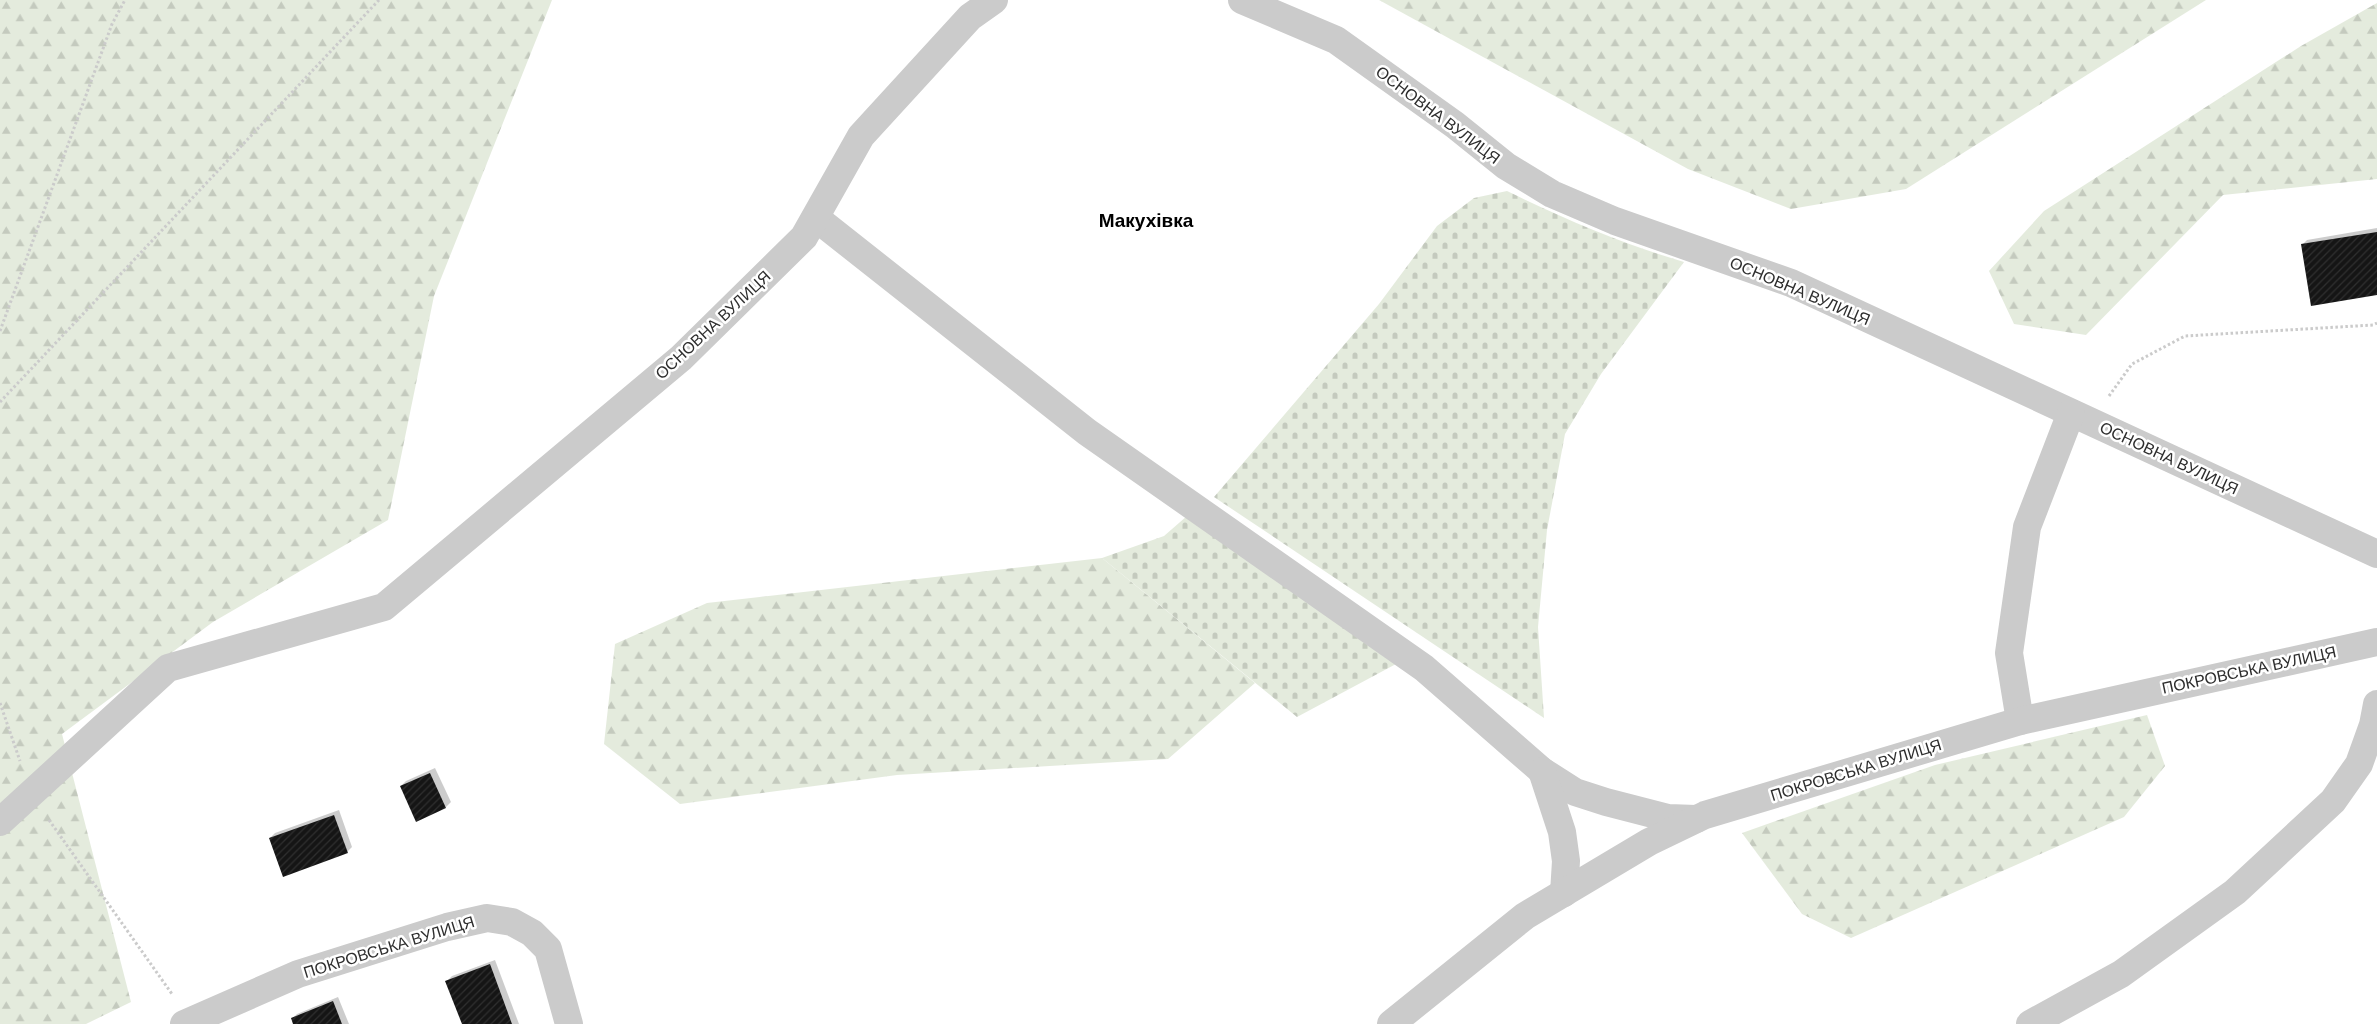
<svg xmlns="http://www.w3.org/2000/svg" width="2377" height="1024" viewBox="0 0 2377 1024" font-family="Helvetica,sans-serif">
<defs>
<pattern id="forest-firs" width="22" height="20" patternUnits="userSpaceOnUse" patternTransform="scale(1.25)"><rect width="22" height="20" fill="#e4ebdd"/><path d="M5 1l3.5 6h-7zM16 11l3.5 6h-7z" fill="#c4cabe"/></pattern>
<pattern id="cemetery-stones" width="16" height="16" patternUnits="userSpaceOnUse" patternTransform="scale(1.25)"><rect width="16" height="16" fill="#e4ebdd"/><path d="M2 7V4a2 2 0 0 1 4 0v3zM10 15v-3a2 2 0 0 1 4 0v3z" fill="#c4cabe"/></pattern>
<pattern id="building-hatch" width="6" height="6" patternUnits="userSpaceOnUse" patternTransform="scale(1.25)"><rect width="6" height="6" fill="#151515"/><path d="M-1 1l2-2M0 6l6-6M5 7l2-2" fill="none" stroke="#2f2f2f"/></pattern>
</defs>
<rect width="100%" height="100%" fill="#fff"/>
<g fill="url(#forest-firs)">
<path d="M0,0H552L434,296L388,520L213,622L62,734L131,1002L86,1024H0Z"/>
<path d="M1379,0H2206L1906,189L1791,209L1688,169Z"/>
<path d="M2377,3V179L2223,195L2086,335L2014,324L1989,271L2044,211L2301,46Z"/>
<path d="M1102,558L1255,683L1168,759L897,775L680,804L604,744L615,644L707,603Z"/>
<path d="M2147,715L2165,766L2124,817L1851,938L1802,914L1742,833L1935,765Z"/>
</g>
<g fill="url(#cemetery-stones)">
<path d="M1507,191C1564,219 1623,244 1684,262L1601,374L1565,434L1547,530L1538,627L1544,718L1214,497L1379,304L1437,226L1474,198Z"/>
<path d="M1187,516L1396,664L1297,717L1102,558L1164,536Z"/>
</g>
<g fill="#0003">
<path d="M2377,228V294L2302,245L2307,240Z"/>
<path d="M435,768L451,802L446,807L401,786L406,781Z"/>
<path d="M339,810L352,847L347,852L270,838L275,833Z"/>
<path d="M495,960L519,1024H463L447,981L452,976Z"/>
<path d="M338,997L349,1024H294L292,1019L297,1014Z"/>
</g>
<g fill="url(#building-hatch)">
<path d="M2377,232V295L2311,306L2301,244Z"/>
<path d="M430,773L446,808L416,822L400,786Z"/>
<path d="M334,815L348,853L283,877L269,838Z"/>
<path d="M490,964L512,1024H462L445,981Z"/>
<path d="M333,1001L342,1024H293L291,1018Z"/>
</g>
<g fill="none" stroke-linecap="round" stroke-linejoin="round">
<g stroke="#cbcbcb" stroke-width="3" stroke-dasharray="2.5 2.5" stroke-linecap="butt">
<path d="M0,331L112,24L125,0"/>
<path d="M2109,396L2132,364L2185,336L2373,325L2377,323"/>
<path d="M0,402L379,0"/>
<path d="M0,703L20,761"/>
<path d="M49,820L172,994"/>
</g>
<g stroke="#cbcbcb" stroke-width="28">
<path d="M1242,0L1336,40L1455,125L1506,166L1552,194L1615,221L1791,283L2377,554"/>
<path d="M816,218L1087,432L1424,668L1542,771L1575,792L1606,802L1668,818L1696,819"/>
<path d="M2020,721L2009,653L2027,527L2071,413"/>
<path d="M1542,771L1562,832L1566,861L1564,893"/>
<path d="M0,822L168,668L384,607L681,358L804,237L861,136L970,17L994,0"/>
<path d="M184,1024L298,974L447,927L487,918L512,922L532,933L548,949L569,1024"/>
<path d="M1391,1024L1525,916L1649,842L1705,815L2020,721L2377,642"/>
<path d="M2030,1024L2121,974L2235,892L2333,801L2359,764L2373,725L2377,704"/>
</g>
</g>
<g text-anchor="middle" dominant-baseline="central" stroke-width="5" stroke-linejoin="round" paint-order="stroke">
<g font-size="16" fill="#2e2e2e" stroke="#fff">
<text transform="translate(1438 115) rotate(37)">ОСНОВНА ВУЛИЦЯ</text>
<text transform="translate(1800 291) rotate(23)">ОСНОВНА ВУЛИЦЯ</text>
<text transform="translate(713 325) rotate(-43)">ОСНОВНА ВУЛИЦЯ</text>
<text transform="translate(2169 458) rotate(25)">ОСНОВНА ВУЛИЦЯ</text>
<text transform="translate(2249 670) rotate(-12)">ПОКРОВСЬКА ВУЛИЦЯ</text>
<text transform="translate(1856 770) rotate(-17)">ПОКРОВСЬКА ВУЛИЦЯ</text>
<text transform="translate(389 947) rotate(-17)">ПОКРОВСЬКА ВУЛИЦЯ</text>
</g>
<g font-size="19" font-weight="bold" fill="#000" stroke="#fff">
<text x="1146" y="220">Макухівка</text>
</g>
</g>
</svg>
